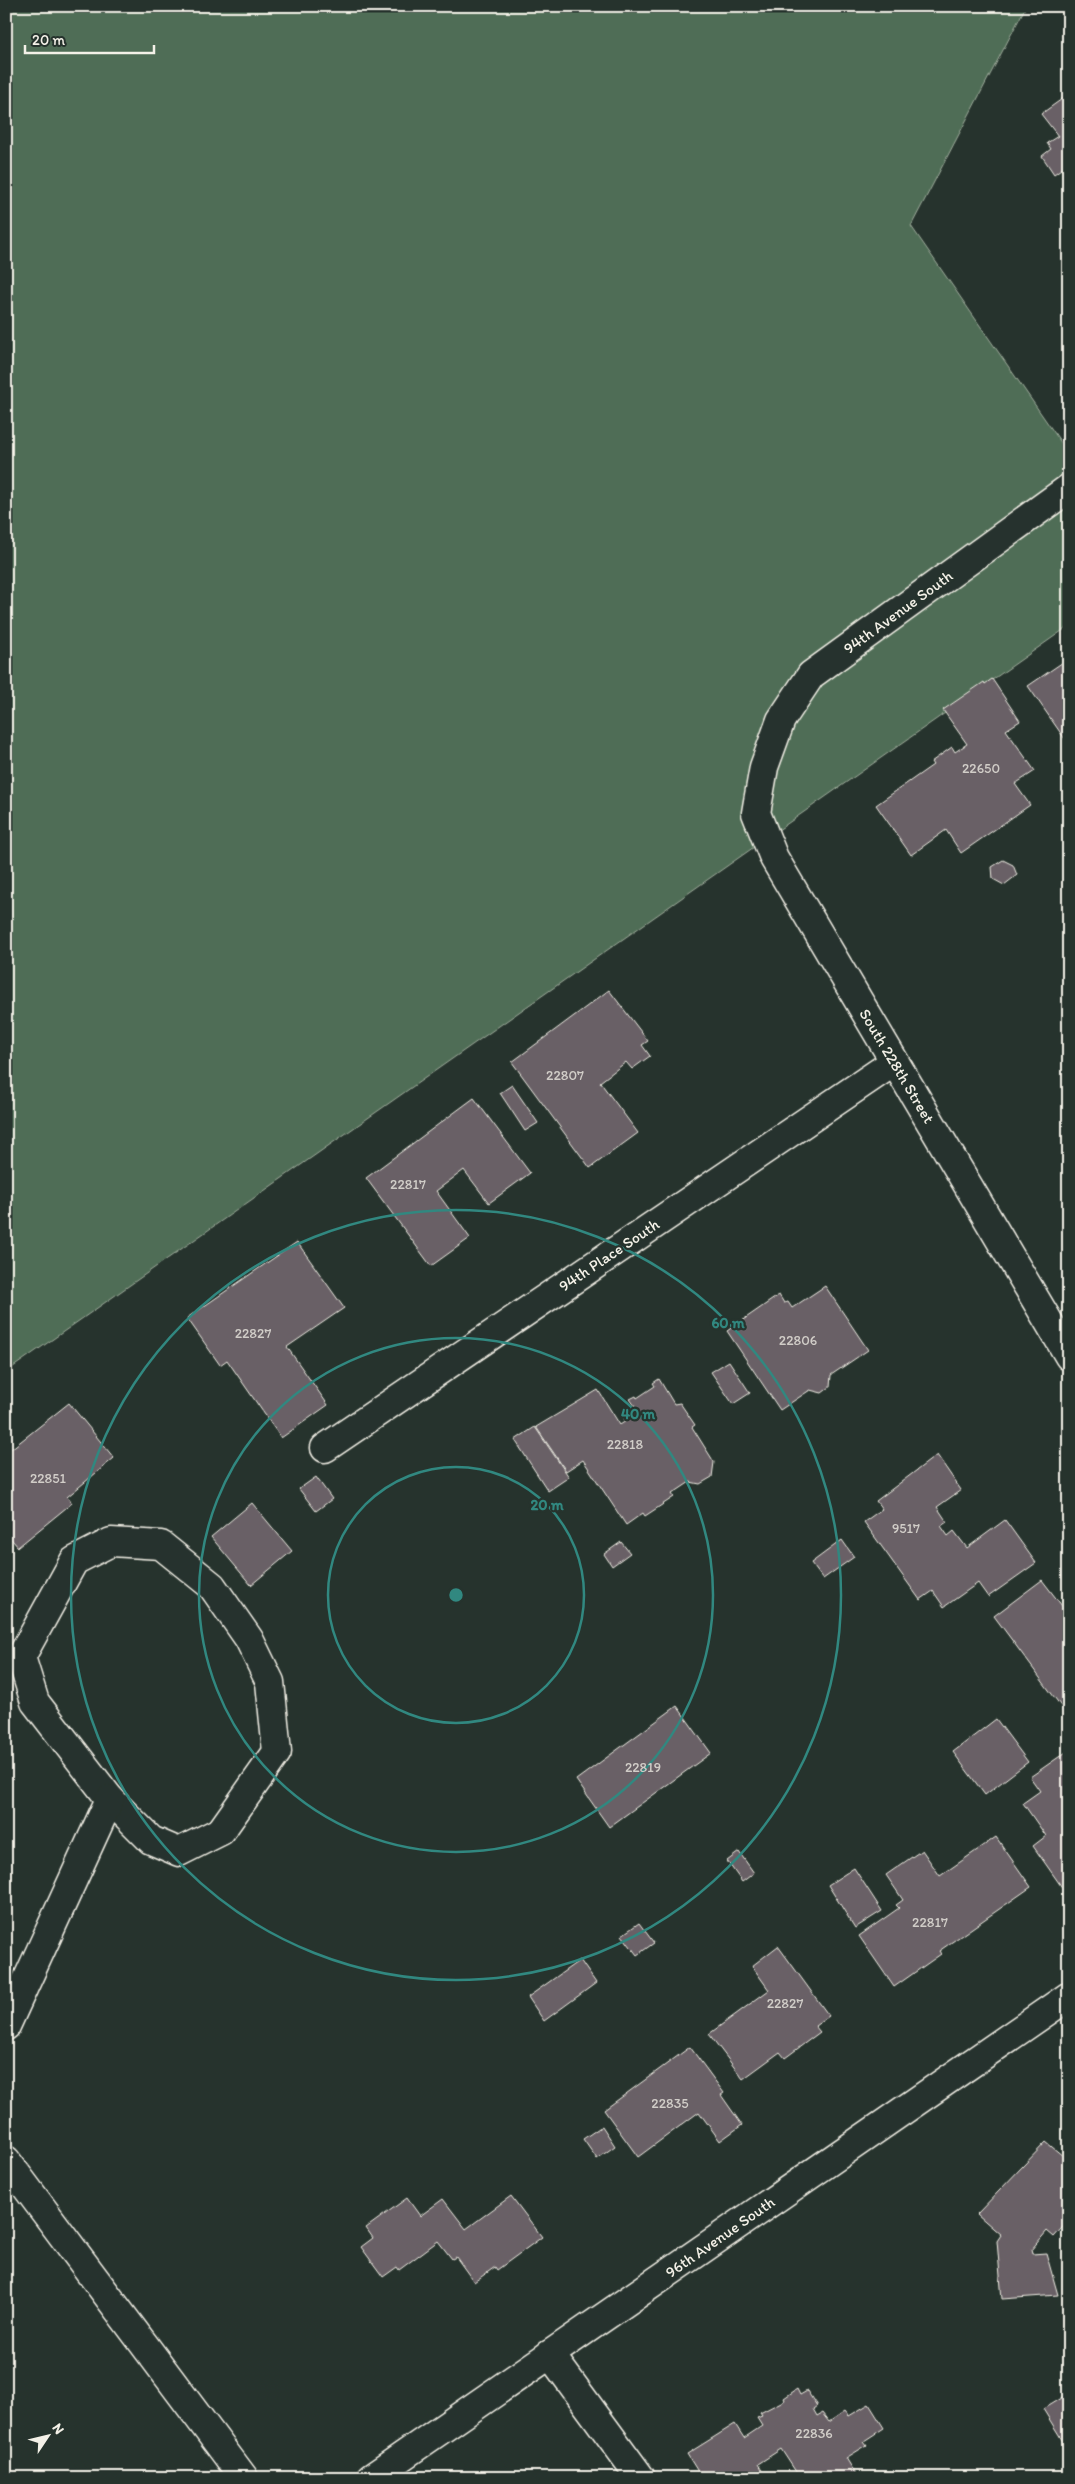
<svg xmlns="http://www.w3.org/2000/svg" width="1075" height="2484" viewBox="0 0 1075 2484" font-family="Itim,sans-serif">
<rect width="100%" height="100%" fill="#26332d"/>
<filter id="ink" filterUnits="userSpaceOnUse"><feTurbulence type="fractalNoise" baseFrequency=".02" numOctaves="2"/><feDisplacementMap in="SourceGraphic" scale="10" xChannelSelector="R" yChannelSelector="G"/><feConvolveMatrix kernelMatrix="1 2 1 2 8 2 1 2 1" color-interpolation-filters="sRGB"/></filter>
<g filter="url(#ink)">
<path fill="#4f6d56" stroke="#a2af9f" d="M6,6H1026L911,226L1069,454V626L6,1372Z"/>
<g fill="#696066" stroke="#f4f1e8">
<path d="M1069,94V174L1064,167L1054,174L1042,156L1051,149L1047,143L1058,136L1041,114Z"/>
<path d="M1069,658V745L1028,686Z"/>
<path d="M992,679L1020,721L1006,730L1035,771L1015,784L1030,805L961,853L946,830L911,855L876,805L933,765L931,762L952,747L955,752L967,744L943,710L984,682L985,684Z"/>
<path d="M1003,860L1013,865L1017,875L1004,885L993,879L992,867Z"/>
<path d="M609,990L648,1041L642,1045L650,1056L632,1069L626,1062L600,1082L638,1133L590,1168L512,1062Z"/>
<path d="M512,1085L538,1123L525,1131L500,1093Z"/>
<path d="M474,1098L530,1173L489,1203L464,1170L436,1191L470,1238L431,1266L366,1178Z"/>
<path d="M297,1242L344,1308L287,1347L328,1405L281,1438L227,1360L220,1365L187,1318Z"/>
<path d="M825,1286L868,1350L831,1375L830,1387L822,1393L810,1390L780,1410L727,1331L779,1295L784,1303L788,1302L792,1308Z"/>
<path d="M729,1361L750,1393L733,1404L711,1372Z"/>
<path d="M659,1379L674,1404L680,1403L695,1425L692,1427L714,1462L712,1477L700,1484L690,1482L672,1494L674,1497L645,1516L643,1513L626,1525L583,1460L566,1471L536,1427L598,1390L620,1425L626,1421L622,1415L635,1406L630,1399L636,1396L637,1398L655,1386L653,1383Z"/>
<path d="M69,1403L114,1458L67,1497L72,1503L18,1547L6,1533V1453Z"/>
<path d="M535,1427L569,1477L548,1491L515,1440Z"/>
<path d="M937,1455L961,1490L937,1507L947,1522L941,1526L948,1536L954,1531L967,1548L1005,1520L1036,1563L988,1597L978,1583L944,1607L933,1591L920,1600L864,1522L882,1509L876,1501Z"/>
<path d="M316,1477L332,1499L316,1511L299,1489Z"/>
<path d="M252,1503L292,1551L251,1585L211,1537Z"/>
<path d="M842,1540L854,1557L823,1579L811,1563Z"/>
<path d="M621,1542L630,1553L612,1566L604,1554Z"/>
<path d="M1042,1580L1069,1615V1717L994,1616Z"/>
<path d="M677,1706L711,1753L609,1827L576,1780Z"/>
<path d="M996,1719L1028,1762L985,1795L953,1752Z"/>
<path d="M1069,1750V1891L1066,1893L1033,1846L1046,1836L1023,1803L1040,1791L1030,1777Z"/>
<path d="M996,1837L1031,1887L939,1951L941,1954L894,1987L859,1936L899,1908L896,1905L903,1900L886,1875L922,1850L940,1876Z"/>
<path d="M739,1852L754,1873L742,1882L727,1861Z"/>
<path d="M854,1868L882,1911L855,1928L828,1885Z"/>
<path d="M639,1923L654,1943L637,1955L622,1935Z"/>
<path d="M778,1946L829,2016L815,2026L820,2032L785,2058L780,2052L743,2079L709,2034L769,1990L752,1966Z"/>
<path d="M580,1960L596,1983L544,2021L528,1997Z"/>
<path d="M690,2047L724,2093L721,2095L742,2125L720,2141L699,2112L638,2157L604,2110Z"/>
<path d="M602,2126L615,2146L597,2159L583,2139Z"/>
<path d="M1046,2142L1069,2161V2210L1066,2208L1064,2211L1069,2215V2220L1054,2237L1047,2231L1031,2250L1032,2254L1046,2253L1058,2295L1002,2299L997,2241L1001,2235L977,2214Z"/>
<path d="M511,2196L542,2237L497,2270L495,2267L474,2282L456,2257L452,2259L438,2241L399,2270L397,2267L383,2277L361,2247L373,2238L366,2228L407,2198L420,2216L443,2199L466,2229Z"/>
<path d="M797,2389L800,2395L807,2391L817,2406L813,2409L817,2416L822,2413L829,2422L845,2411L849,2416L869,2404L884,2428L864,2441L867,2445L846,2458L857,2476L853,2478H800L781,2449L758,2464L764,2474L759,2478H702L687,2454L735,2424L744,2438L762,2426L757,2418L762,2416L760,2413L785,2400L784,2398Z"/>
<path d="M1069,2393V2451L1043,2409Z"/>
</g>
<g fill="none" stroke-linecap="round" stroke-linejoin="round">
<defs>
<g id="minor">
<path d="M1069,488L811,675L781,720L764,767L756,813L774,858L1069,1356"/>
<path d="M325,1448L894,1062"/>
<path d="M111,1542L161,1545L212,1586L249,1639L270,1682L277,1752L221,1831L179,1852L151,1840L110,1799L35,1702L21,1657L74,1561Z"/>
<path d="M6,2026L110,1799"/>
<path d="M6,2160L244,2478"/>
<path d="M550,2354L641,2478"/>
<path d="M371,2478L1069,1996"/>
</g>
</defs>
<use href="#minor" stroke="#f4f1e8" stroke-width="31"/>
<use href="#minor" stroke="#26332d" stroke-width="28"/>
</g>
</g>
<g fill="none" stroke="#318880" stroke-width="2.5">
<circle cx="456" cy="1595" r="128"/>
<circle cx="456" cy="1595" r="257"/>
<circle cx="456" cy="1595" r="385"/>
</g>
<g text-anchor="middle" dominant-baseline="central" stroke-width="4.5" stroke-linejoin="round" paint-order="stroke">
<g font-size="14" fill="#d1cdc8">
<text x="981" y="768">22650</text>
<text x="565" y="1075">22807</text>
<text x="408" y="1184">22817</text>
<text x="253" y="1333">22827</text>
<text x="798" y="1340">22806</text>
<text x="625" y="1444">22818</text>
<text x="48" y="1478">22851</text>
<text x="906" y="1528">9517</text>
<text x="643" y="1767">22819</text>
<text x="930" y="1922">22817</text>
<text x="785" y="2003">22827</text>
<text x="670" y="2103">22835</text>
<text x="814" y="2433">22836</text>
</g>
<g font-size="16" fill="#f4f1e8" stroke="#26332d">
<text transform="translate(898 612) rotate(-36)">94th Avenue South</text>
<text transform="translate(897 1066) rotate(59)">South 228th Street</text>
<text transform="translate(609 1255) rotate(-34)">94th Place South</text>
<text transform="translate(720 2237) rotate(-35)">96th Avenue South</text>
</g>
</g>
<circle cx="456" cy="1595" r="8" fill="#318880" stroke="#26332d" stroke-width="2.5"/>
<g font-size="15" text-anchor="middle" font-weight="bold" fill="#318880" stroke="#26332d" stroke-width="4.5" stroke-linejoin="round" paint-order="stroke">
<text x="728" y="1328">60 m</text>
<text x="638" y="1419">40 m</text>
<text x="547" y="1510">20 m</text>
</g>
<rect width="1075" height="2484" fill="none" stroke="#26332d" stroke-width="25"/>
<rect x="12" y="12" width="1050" height="2459" fill="none" stroke="#f4f1e8" stroke-width="2" filter="url(#ink)"/>
<g transform="translate(48 2436) rotate(55)" stroke="#26332d" stroke-width="4" paint-order="stroke">
<path d="M0-4L9 19L0 12L-9 19Z" fill="#f4f1e8"/>
<text y="-8" font-size="14" font-weight="bold" text-anchor="middle" fill="#f4f1e8">N</text>
</g>
<path d="M25 45v8h129v-8" fill="none" stroke="#f4f1e8" stroke-width="2.5"/>
<text x="32" y="45" font-size="15" fill="#f4f1e8" stroke="#26332d" stroke-width="4" paint-order="stroke">20 m</text>
</svg>
